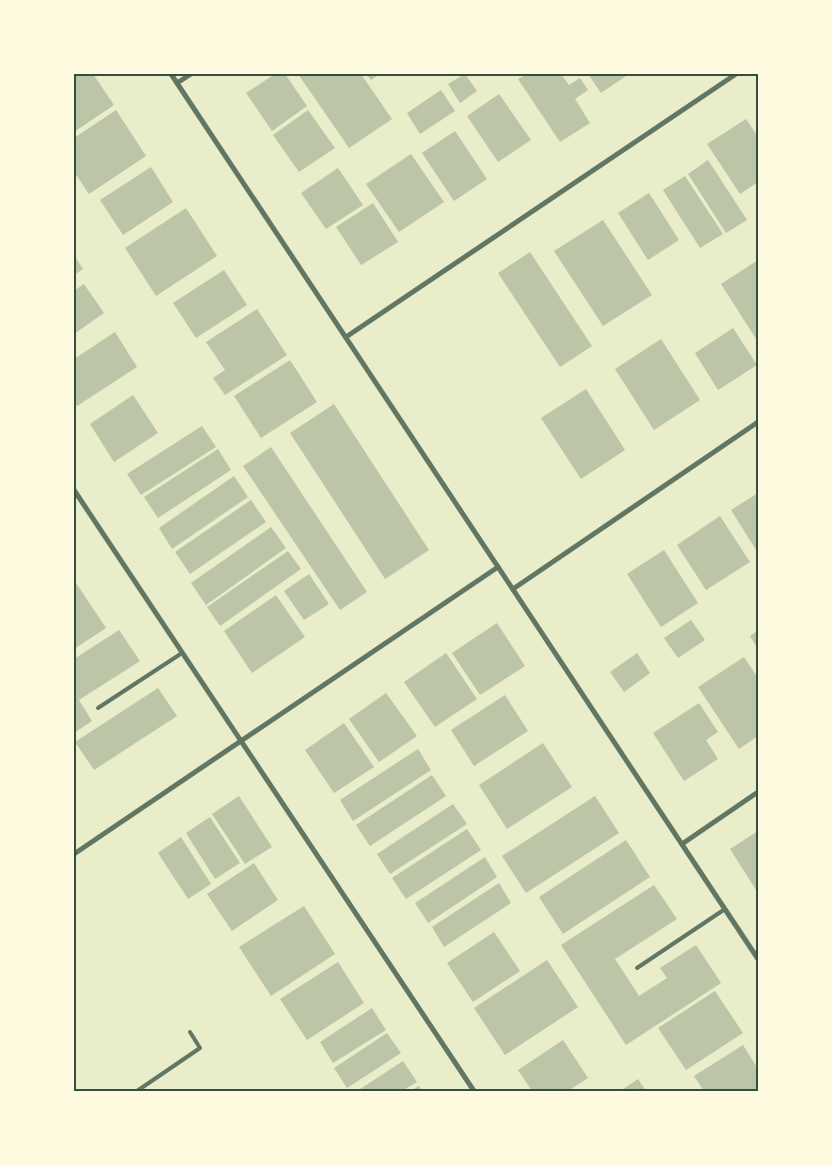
<svg xmlns="http://www.w3.org/2000/svg" width="832" height="1165" viewBox="0 0 832 1165" font-family="'Fira Sans Condensed',sans-serif">
<rect width="100%" height="100%" fill="#e9edc9"/>
<g fill="#bcc5a7">
<path d="M79,74H93L114,105L74,132V77Z"/>
<path d="M275,74H285L307,106L272,131L246,93Z"/>
<path d="M298,74H361L392,119L349,148Z"/>
<path d="M366,74H380L371,80Z"/>
<path d="M465,74L477,91L460,103L448,84Z"/>
<path d="M527,74H561L569,85L580,78L588,90L575,99L590,123L560,142L518,79Z"/>
<path d="M588,74H629L601,93Z"/>
<path d="M441,90L455,111L420,134L407,113Z"/>
<path d="M499,94L531,140L498,162L467,116Z"/>
<path d="M116,110L146,156L89,194L77,176L74,178V138Z"/>
<path d="M308,110L335,148L299,172L273,135Z"/>
<path d="M746,119L758,137V182L740,194L707,144Z"/>
<path d="M455,131L487,179L454,201L422,153Z"/>
<path d="M411,154L444,202L399,232L366,184Z"/>
<path d="M708,160L747,220L726,233L688,174Z"/>
<path d="M151,167L173,202L123,235L100,200Z"/>
<path d="M338,168L363,205L326,229L301,193Z"/>
<path d="M685,176L723,234L700,248L663,190Z"/>
<path d="M649,193L679,240L648,260L618,213Z"/>
<path d="M373,203L398,242L361,265L336,227Z"/>
<path d="M186,208L217,256L156,296L125,248Z"/>
<path d="M603,220L652,295L603,326L554,251Z"/>
<path d="M530,252L592,346L560,367L498,273Z"/>
<path d="M74,255L83,269L74,275Z"/>
<path d="M758,260V342L721,284Z"/>
<path d="M224,270L247,305L196,338L173,303Z"/>
<path d="M84,284L104,313L74,334V291Z"/>
<path d="M257,309L287,355L225,395L213,378L225,370L206,342Z"/>
<path d="M733,328L757,365L718,390L695,353Z"/>
<path d="M115,332L137,367L77,406L74,401V359Z"/>
<path d="M661,339L700,400L654,430L615,369Z"/>
<path d="M290,360L317,402L261,438L234,396Z"/>
<path d="M586,389L625,450L581,479L541,418Z"/>
<path d="M133,395L158,433L114,462L90,424Z"/>
<path d="M334,404L429,550L385,579L290,433Z"/>
<path d="M202,426L216,447L141,495L127,474Z"/>
<path d="M271,447L367,592L340,610L243,466Z"/>
<path d="M218,449L231,470L158,518L144,497Z"/>
<path d="M234,476L248,497L172,549L159,528Z"/>
<path d="M758,493V553L731,510Z"/>
<path d="M251,500L266,522L190,574L175,552Z"/>
<path d="M720,516L750,562L706,590L677,545Z"/>
<path d="M271,527L286,548L206,605L191,583Z"/>
<path d="M664,550L698,603L661,627L627,574Z"/>
<path d="M288,551L301,569L220,626L207,607Z"/>
<path d="M309,574L329,604L304,620L284,591Z"/>
<path d="M74,580L106,628L74,649Z"/>
<path d="M276,595L305,637L252,673L224,631Z"/>
<path d="M691,620L705,640L678,658L664,638Z"/>
<path d="M497,623L525,666L480,695L452,653Z"/>
<path d="M119,630L140,661L79,700L92,721L74,733V659Z"/>
<path d="M758,630V649L750,636Z"/>
<path d="M446,653L477,699L435,727L404,682Z"/>
<path d="M637,653L650,673L624,692L610,672Z"/>
<path d="M744,657L758,678V736L739,749L698,687Z"/>
<path d="M158,688L177,716L94,770L75,742Z"/>
<path d="M386,693L417,736L379,762L349,719Z"/>
<path d="M505,695L528,731L474,766L451,730Z"/>
<path d="M699,703L718,732L706,740L718,759L684,781L653,733Z"/>
<path d="M344,723L374,767L334,793L305,750Z"/>
<path d="M543,743L572,787L507,829L479,785Z"/>
<path d="M418,749L431,770L353,821L340,800Z"/>
<path d="M432,775L446,796L370,846L356,825Z"/>
<path d="M239,796L272,847L245,864L212,814Z"/>
<path d="M595,796L619,833L526,893L502,856Z"/>
<path d="M453,804L467,824L390,874L377,854Z"/>
<path d="M210,817L240,863L215,879L186,833Z"/>
<path d="M467,829L481,850L406,899L392,878Z"/>
<path d="M758,831V893L730,849Z"/>
<path d="M181,837L211,884L188,899L158,853Z"/>
<path d="M626,840L650,877L563,934L539,897Z"/>
<path d="M485,857L497,877L428,923L415,903Z"/>
<path d="M254,863L278,900L232,931L207,894Z"/>
<path d="M499,883L511,903L444,947L432,927Z"/>
<path d="M654,885L677,919L615,959L639,996L667,978L660,968L696,945L721,983L626,1045L561,945Z"/>
<path d="M304,906L335,954L271,996L239,947Z"/>
<path d="M494,932L520,971L473,1002L447,963Z"/>
<path d="M547,960L578,1007L505,1055L474,1008Z"/>
<path d="M338,962L364,1003L307,1040L280,999Z"/>
<path d="M715,991L743,1033L686,1070L658,1028Z"/>
<path d="M372,1008L386,1030L333,1063L320,1042Z"/>
<path d="M387,1033L401,1053L347,1088L334,1068Z"/>
<path d="M563,1040L588,1078L568,1091H532L518,1070Z"/>
<path d="M743,1045L758,1069V1091H704L694,1076Z"/>
<path d="M403,1061L417,1082L402,1091H357Z"/>
<path d="M638,1079L646,1091H620Z"/>
<path d="M419,1086L422,1091H410Z"/>
</g>
<g fill="none" stroke-linecap="round" stroke-linejoin="round">
<g stroke="#617663" stroke-width="4">
<path d="M98,708L182,653"/>
<path d="M637,968L725,909"/>
<path d="M137,1091L200,1048L190,1032"/>
</g>
<g stroke="#617663" stroke-width="5">
<path d="M171,74L758,959"/>
<path d="M177,83L191,74"/>
<path d="M346,337L736,74"/>
<path d="M74,490L474,1091"/>
<path d="M513,589L758,422"/>
<path d="M682,844L758,792"/>
<path d="M74,854L498,567"/>
</g>
</g>
<rect width="832" height="1165" fill="none" stroke="#fefae0" stroke-width="150"/>
<rect x="75" y="75" width="682" height="1015" fill="none" stroke="#344e41" stroke-width="2"/>
</svg>
